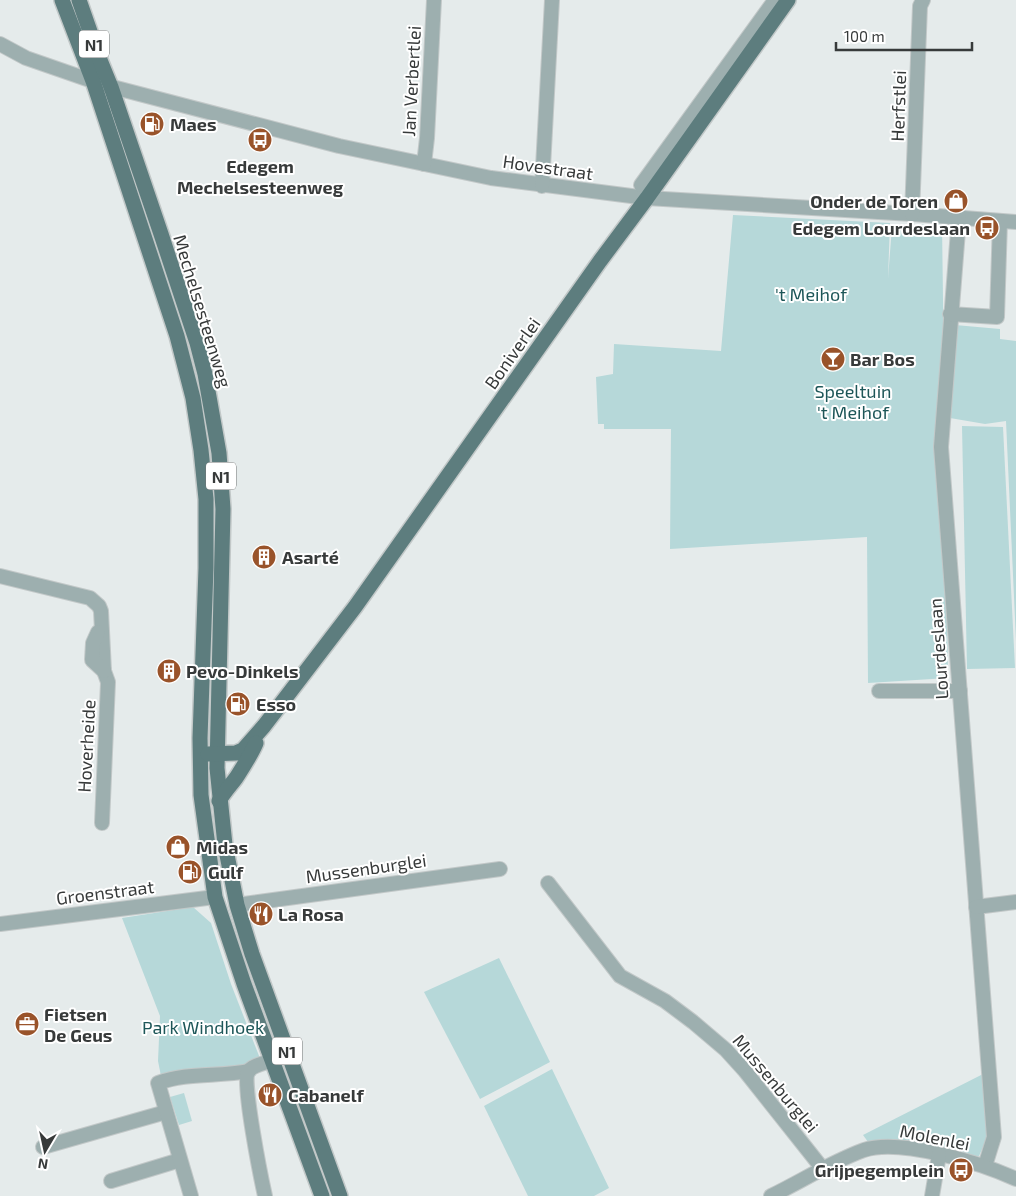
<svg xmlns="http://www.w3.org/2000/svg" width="1016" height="1196" viewBox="0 0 1016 1196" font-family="'Exo 2',sans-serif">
<rect width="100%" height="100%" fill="#e5ebeb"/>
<g fill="#b6d8d9">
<path d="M733,215L890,223L888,279L892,226L942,224L948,678L868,683L867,537L670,549L671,429H604V424H598L596,377L613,374L614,344L721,351Z"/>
<path d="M955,325L1000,329V339L1016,341V641L1006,421L985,424L950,418Z"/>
<path d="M962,426L1003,427L1015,668L967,669Z"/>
<path d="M193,907L211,923L231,984L261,1061L237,1069L161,1076L158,1061L160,1016L122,918Z"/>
<path d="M499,958L550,1062L480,1099L424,992Z"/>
<path d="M552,1069L609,1188L594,1196H528L484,1106Z"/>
<path d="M985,1073L987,1138L979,1156H972L871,1146L863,1135Z"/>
<path d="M184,1093L192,1121L179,1125L170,1097Z"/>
</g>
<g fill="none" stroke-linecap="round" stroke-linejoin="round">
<defs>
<g id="minor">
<path d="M0,44L26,58L101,84L339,146L491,178L647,198L912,214L1016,222"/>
<path d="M424,164L427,138L434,0"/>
<path d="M641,185L775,0"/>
<path d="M542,186L552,0"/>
<path d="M912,214L920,6L923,0"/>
<path d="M959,218L941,447L994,1137L985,1166"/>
<path d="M950,314L997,317L1000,221"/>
<path d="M0,576L90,598L99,606L101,611L104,671L108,682L102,823"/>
<path d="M98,632L93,643L92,660L104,671"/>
<path d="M879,691H960"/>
<path d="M548,883L620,976L665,1001L693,1022L726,1050L745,1071L822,1168"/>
<path d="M237,905L500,869"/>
<path d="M976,907L1016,902"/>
<path d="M0,924L215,897"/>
<path d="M43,1147L166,1112"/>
<path d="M111,1181L180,1160"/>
<path d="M191,1196L158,1083C187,1072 218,1077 249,1071"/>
<path d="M265,1196C261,1178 242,1083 248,1072C252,1065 266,1063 273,1060"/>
<path d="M771,1196C802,1181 831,1162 864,1150C900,1138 981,1163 1016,1179"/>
<path d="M932,1196L939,1155"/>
</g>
<g id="major">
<path d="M62,0L93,81L177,336L193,398L201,450L206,499V568L200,738L201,795L215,897L244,984L322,1196"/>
<path d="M79,0L100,60L111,87L161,234L197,343L205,374L219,453L223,509L217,768L225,845L237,905L252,954L340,1196"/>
<path d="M208,754L236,753L243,750L264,726L355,607L600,261L647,198L788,0"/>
<path d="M219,801C224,792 230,786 236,778C243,767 251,755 256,743"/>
</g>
</defs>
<use href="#minor" stroke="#c2c8c8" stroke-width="16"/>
<use href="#major" stroke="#c2c8c8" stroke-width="18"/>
<use href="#minor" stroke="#9dafaf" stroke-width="14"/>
<use href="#major" stroke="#5d7d7e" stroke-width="15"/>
</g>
<defs>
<symbol id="fuel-disc" viewBox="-11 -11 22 22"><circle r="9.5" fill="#99532a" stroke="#fff"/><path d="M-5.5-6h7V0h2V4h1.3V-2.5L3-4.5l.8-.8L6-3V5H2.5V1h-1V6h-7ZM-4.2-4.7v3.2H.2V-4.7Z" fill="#fff"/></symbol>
<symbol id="bus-disc" viewBox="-11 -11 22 22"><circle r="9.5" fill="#99532a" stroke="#fff"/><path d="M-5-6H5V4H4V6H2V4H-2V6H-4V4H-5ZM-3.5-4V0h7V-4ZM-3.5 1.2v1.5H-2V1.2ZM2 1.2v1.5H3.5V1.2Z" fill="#fff"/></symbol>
<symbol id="shop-disc" viewBox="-11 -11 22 22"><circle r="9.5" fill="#99532a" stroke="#fff"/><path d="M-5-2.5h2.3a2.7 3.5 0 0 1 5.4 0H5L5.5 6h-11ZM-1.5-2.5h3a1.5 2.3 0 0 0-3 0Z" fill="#fff"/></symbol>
<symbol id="bar-disc" viewBox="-11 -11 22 22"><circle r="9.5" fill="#99532a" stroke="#fff"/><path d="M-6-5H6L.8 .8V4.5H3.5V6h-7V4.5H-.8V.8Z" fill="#fff"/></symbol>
<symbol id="building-disc" viewBox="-11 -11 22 22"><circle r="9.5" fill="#99532a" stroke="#fff"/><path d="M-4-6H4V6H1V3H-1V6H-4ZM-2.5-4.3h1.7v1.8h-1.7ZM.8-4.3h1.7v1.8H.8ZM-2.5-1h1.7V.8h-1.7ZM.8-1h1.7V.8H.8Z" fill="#fff"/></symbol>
<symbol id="restaurant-disc" viewBox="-11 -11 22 22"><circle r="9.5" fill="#99532a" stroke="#fff"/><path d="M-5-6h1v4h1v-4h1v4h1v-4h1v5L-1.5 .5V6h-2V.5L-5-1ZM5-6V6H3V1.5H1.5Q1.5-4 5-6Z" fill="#fff"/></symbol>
<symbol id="office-disc" viewBox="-11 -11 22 22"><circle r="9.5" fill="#99532a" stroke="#fff"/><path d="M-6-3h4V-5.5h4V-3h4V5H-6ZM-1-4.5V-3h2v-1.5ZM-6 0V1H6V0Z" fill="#fff"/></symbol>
</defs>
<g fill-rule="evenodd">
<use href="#fuel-disc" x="138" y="110" width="28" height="28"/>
<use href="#bus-disc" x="246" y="126" width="28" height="28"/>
<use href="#shop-disc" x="942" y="187" width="28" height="28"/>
<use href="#bus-disc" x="973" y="214" width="28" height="28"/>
<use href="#bar-disc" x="819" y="345" width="28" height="28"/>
<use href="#building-disc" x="250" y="543" width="28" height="28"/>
<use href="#building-disc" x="155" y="657" width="28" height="28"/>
<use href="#fuel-disc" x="224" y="690" width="28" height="28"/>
<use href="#shop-disc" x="164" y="833" width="28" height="28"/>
<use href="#fuel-disc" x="176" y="858" width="28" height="28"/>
<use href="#restaurant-disc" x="247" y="900" width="28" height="28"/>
<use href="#office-disc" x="13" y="1010" width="28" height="28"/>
<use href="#restaurant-disc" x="256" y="1081" width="28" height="28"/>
<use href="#bus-disc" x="947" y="1156" width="28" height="28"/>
</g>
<g text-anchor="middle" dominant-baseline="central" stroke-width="4" stroke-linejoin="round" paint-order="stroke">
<g fill="#fff" stroke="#737575" stroke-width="1">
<rect x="79" y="30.5" width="30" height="27" rx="4"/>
<rect x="206" y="462.5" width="30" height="27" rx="4"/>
<rect x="272" y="1037.5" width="30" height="27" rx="4"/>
</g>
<g font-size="16" font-weight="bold" fill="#373a3a">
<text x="94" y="44">N1</text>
<text x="221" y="476">N1</text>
<text x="287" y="1051">N1</text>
</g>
<g font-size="18" fill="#373a3a" stroke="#fff">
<text transform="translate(411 81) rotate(-87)">Jan Verbertlei</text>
<text transform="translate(898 106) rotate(-88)">Herfstlei</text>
<text transform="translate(548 167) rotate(8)">Hovestraat</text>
<text transform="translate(203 311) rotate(73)">Mechelsesteenweg</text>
<text transform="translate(512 353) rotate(-55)">Boniverlei</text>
<text transform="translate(938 649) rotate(-94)">Lourdeslaan</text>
<text transform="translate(86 746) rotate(-87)">Hoverheide</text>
<text transform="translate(366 868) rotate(-8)">Mussenburglei</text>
<text transform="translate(105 892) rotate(-7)">Groenstraat</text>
<text transform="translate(776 1083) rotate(50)">Mussenburglei</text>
<text transform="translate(935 1137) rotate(11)">Molenlei</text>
</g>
<g font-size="18" font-weight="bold" fill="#373a3a" stroke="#fff" text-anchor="start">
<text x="170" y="124">Maes</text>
<text x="260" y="166" text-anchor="middle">Edegem<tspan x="260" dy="21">Mechelsesteenweg</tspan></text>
<text x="938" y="201" text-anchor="end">Onder de Toren</text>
<text x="970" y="228" text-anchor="end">Edegem Lourdeslaan</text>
<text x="850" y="359">Bar Bos</text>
<text x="282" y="557">Asarté</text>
<text x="186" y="671">Pevo-Dinkels</text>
<text x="256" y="704">Esso</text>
<text x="196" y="847">Midas</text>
<text x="208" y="872">Gulf</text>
<text x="278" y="914">La Rosa</text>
<text x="44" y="1014">Fietsen<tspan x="44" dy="21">De Geus</tspan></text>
<text x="288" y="1095">Cabanelf</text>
<text x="944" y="1170" text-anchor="end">Grijpegemplein</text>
</g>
<g font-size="18" fill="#1d5658" stroke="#fff">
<text x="811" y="294">'t Meihof</text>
<text x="853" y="391">Speeltuin<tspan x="853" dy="21">'t Meihof</tspan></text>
<text x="203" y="1027">Park Windhoek</text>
</g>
</g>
<g transform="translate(45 1151) rotate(189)" stroke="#ffffff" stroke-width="4" paint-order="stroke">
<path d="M0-4L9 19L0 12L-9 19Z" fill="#373a3a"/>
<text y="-8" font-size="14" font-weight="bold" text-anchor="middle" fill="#373a3a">N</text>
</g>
<path d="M836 42v8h136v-8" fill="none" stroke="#373a3a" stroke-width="2.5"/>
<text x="844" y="42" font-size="15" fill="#373a3a" stroke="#ffffff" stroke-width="4" paint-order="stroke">100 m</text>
</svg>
